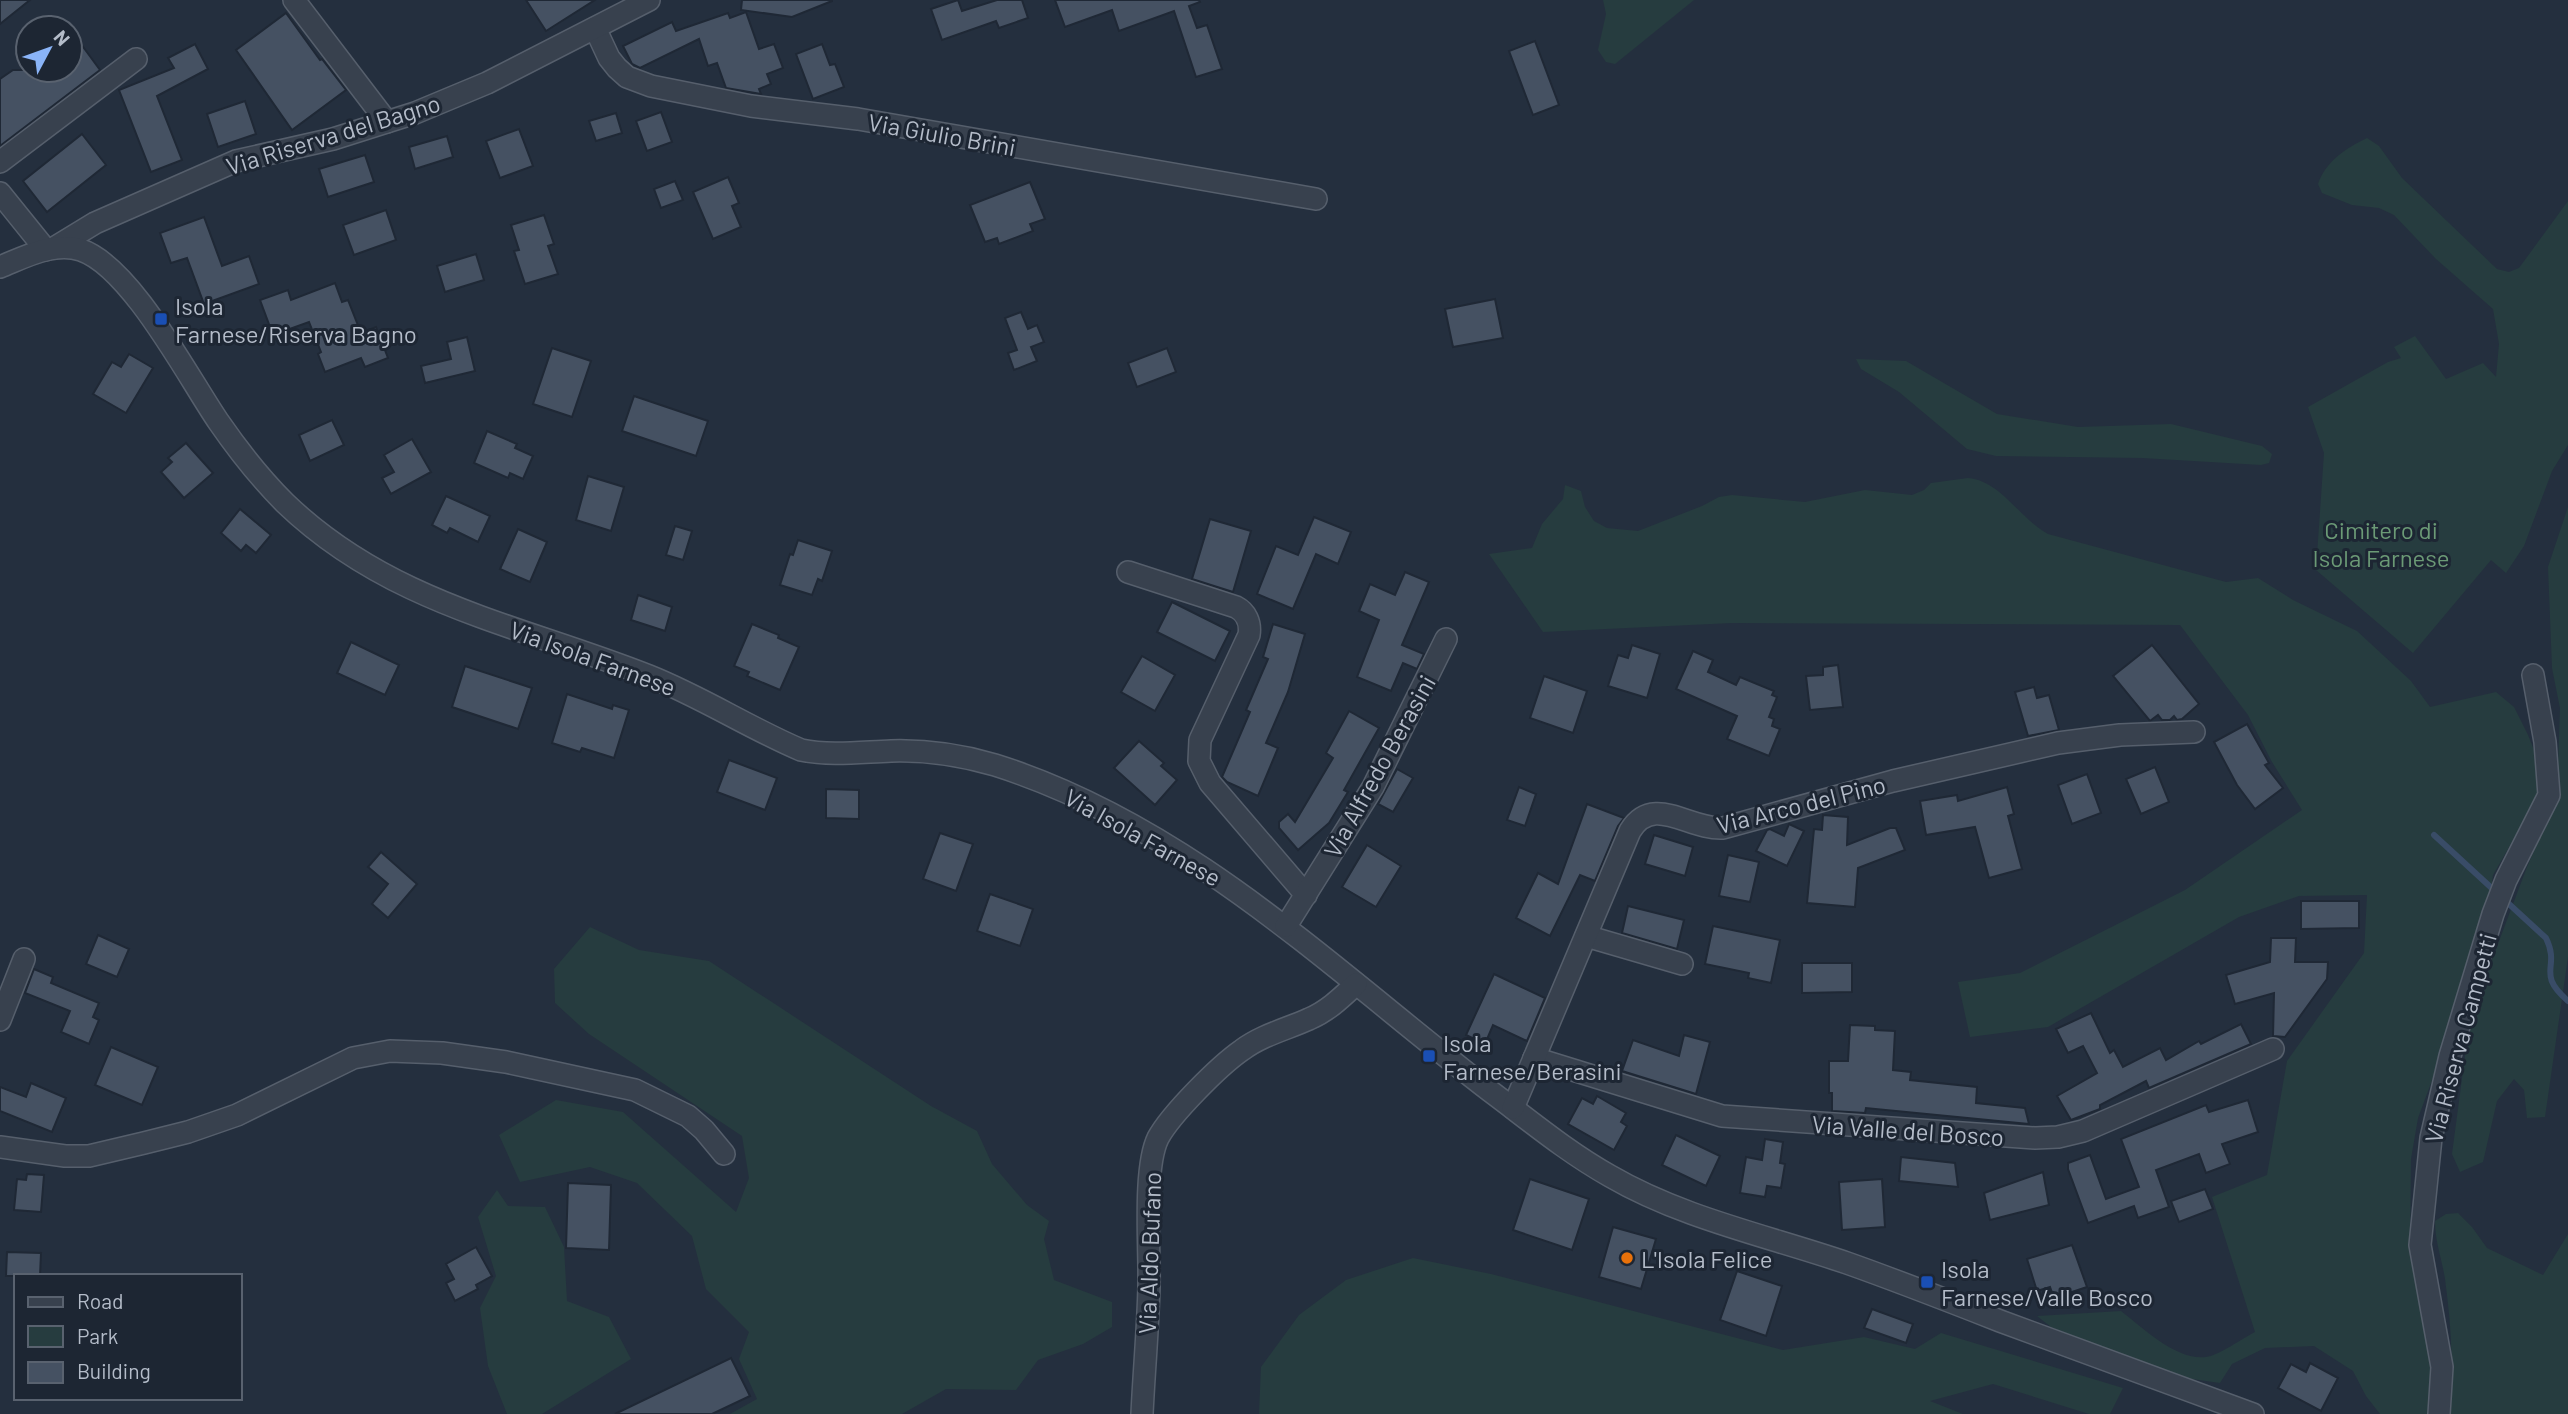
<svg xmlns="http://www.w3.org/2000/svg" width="2568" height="1414" viewBox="0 0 2568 1414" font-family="Barlow,sans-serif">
<rect width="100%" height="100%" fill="#242f3e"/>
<g fill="#263c3f">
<path d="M1603,0H1694L1615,64L1606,62L1598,50L1606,14Z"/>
<path d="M2367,138L2379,146L2402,178L2497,269L2509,272L2519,268L2568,201V445L2552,471L2524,546L2506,573L2491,560L2413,653L2316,570L2324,453L2308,407L2388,362L2401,358L2394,347L2415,336L2446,379L2483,363L2496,377L2499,344L2493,309L2436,259L2394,215L2379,208L2352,205L2322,193L2318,184C2326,161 2346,148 2367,138Z"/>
<path d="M1856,359L1906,361L1997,414L2078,427L2171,424L2262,446L2272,454L2269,463L2261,465L2142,458L1996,456L1967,449L1899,392L1861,369Z"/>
<path d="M1968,478C2001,481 2019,518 2048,534L2226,582L2258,578L2293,600L2357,631L2411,681L2430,707L2496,692L2514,707L2528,735L2538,760L2541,792L2493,875L2491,891L2456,1016L2418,1118L2411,1159L2410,1253L2433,1364L2430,1414H2380L2366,1396L2353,1371L2314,1346L2265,1348L2232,1364L2220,1383L2171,1376L2051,1327L2037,1316L2121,1311C2143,1328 2177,1361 2206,1357C2218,1356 2243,1338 2255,1332L2212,1197L2267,1175L2287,1061L2364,953L2367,895L2299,896L2239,917L2048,1027L1970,1037L1958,982L2020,973L2185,890L2302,810L2272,762L2248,715L2180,625L1732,623L1543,632L1489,554L1532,548L1542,524L1563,499L1565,485L1581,491L1585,507L1594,521L1607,528L1638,531L1702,506L1719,497L1732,495L1805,502L1865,490L1912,495L1924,490L1931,483Z"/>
<path d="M2568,507V957L2545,1117L2527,1118L2524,1090L2514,1079L2497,1101L2483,1162L2460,1172L2452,1154L2470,1018L2527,867L2557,798L2560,708L2552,668L2548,567Z"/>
<path d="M590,927L639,950L709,961L931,1106L977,1131L992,1164L1027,1205L1049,1221L1044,1239L1054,1280L1112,1302V1327L1083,1344L1038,1360L1016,1390L946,1389L902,1414H730L757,1399L739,1359L749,1332L706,1289L692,1236L637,1183L590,1167L520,1182L499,1135L556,1100L623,1112L736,1212L749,1178L742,1136L589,1034L555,1003L554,969Z"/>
<path d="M497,1190L508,1206L545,1207L564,1247L567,1301L609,1317L631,1359L542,1414H507L488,1366L480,1308L496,1276L478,1217Z"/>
<path d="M2458,1213L2472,1227L2487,1248L2543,1275L2568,1234V1414H2447C2455,1369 2451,1324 2445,1279C2442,1259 2435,1242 2435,1221L2446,1214Z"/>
<path d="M1413,1258L1491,1274L1783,1350L1864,1337L1915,1349L1941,1333L2123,1388L2110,1414H2089L1993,1384L1930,1401L1963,1414H1259L1261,1367L1299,1315L1346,1280Z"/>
</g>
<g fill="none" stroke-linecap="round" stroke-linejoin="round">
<path stroke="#394c67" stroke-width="6" d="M2434,835L2546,938C2561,969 2535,972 2568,1001"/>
</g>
<g fill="#455162" stroke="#1f2835" stroke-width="2">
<path d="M0,0H30L0,24Z"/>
<path d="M526,0H595L546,31Z"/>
<path d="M742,0H832V1L792,17L741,10Z"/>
<path d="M958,0L962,11L997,0H1022L1028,18L999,28L996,21L942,40L931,9Z"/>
<path d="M1055,0H1199L1200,2L1189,6L1197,28L1207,25L1222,69L1196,77L1174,11L1119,31L1112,10L1065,27Z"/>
<path d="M746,12L759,49L774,44L783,68L767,74L771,84L759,89L761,94L726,88L717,63L708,66L699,39L640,68L632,64L623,46L672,22L676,31L728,13L730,18Z"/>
<path d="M286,13L320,60L322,59L346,90L292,130L236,50Z"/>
<path d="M70,29L100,70L0,146V79L13,70H70Z"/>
<path d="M1535,41L1559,105L1533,115L1509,51Z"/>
<path d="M195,44L208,69L157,96L182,160L151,172L119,90L174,68L168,58Z"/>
<path d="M822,44L830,65L835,64L844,87L813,99L796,54Z"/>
<path d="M245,101L256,134L218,147L207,114Z"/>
<path d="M661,112L672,142L647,151L636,121Z"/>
<path d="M616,113L622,133L596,141L589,121Z"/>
<path d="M519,129L533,166L500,178L486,141Z"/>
<path d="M82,134L106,165L47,212L23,181Z"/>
<path d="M447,136L453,157L415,169L409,147Z"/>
<path d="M365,155L374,182L328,197L319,169Z"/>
<path d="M728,177L739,203L732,206L741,227L713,239L693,192Z"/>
<path d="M675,181L683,200L661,208L654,189Z"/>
<path d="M1030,182L1045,219L1030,224L1033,231L999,244L997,238L985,242L970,205Z"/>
<path d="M386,210L396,240L354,255L343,225Z"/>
<path d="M544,215L554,244L548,246L558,274L525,284L514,251L519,250L511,225Z"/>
<path d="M204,217L222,266L249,256L259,284L204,304L187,258L171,263L160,233Z"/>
<path d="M476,254L484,280L445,292L437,266Z"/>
<path d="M335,283L342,302L348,300L361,333L376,327L388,358L365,367L361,358L325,372L318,354L321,352L309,322L273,335L260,300L288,290L291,300Z"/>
<path d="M1495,299L1503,338L1453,347L1445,309Z"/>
<path d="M1021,312L1028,329L1037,325L1044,342L1031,347L1037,361L1014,370L1008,353L1017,350L1005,318Z"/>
<path d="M467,337L475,371L425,383L421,366L451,359L447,342Z"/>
<path d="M552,348L591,361L572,417L533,404Z"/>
<path d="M1167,348L1176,372L1137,387L1128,363Z"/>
<path d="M129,354L153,368L126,413L93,394L112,362L121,367Z"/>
<path d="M634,396L708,421L696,456L622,431Z"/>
<path d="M332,420L344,445L310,461L299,435Z"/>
<path d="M487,431L517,444L515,448L533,456L523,479L510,473L508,478L474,463Z"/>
<path d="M412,439L431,472L391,494L382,478L394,472L384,455Z"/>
<path d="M186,443L213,473L184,498L161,472L172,462L168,458Z"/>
<path d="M588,476L624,487L611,531L576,520Z"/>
<path d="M446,496L490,516L478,542L450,528L447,533L432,525Z"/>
<path d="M240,509L271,535L256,553L246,545L241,551L221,533Z"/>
<path d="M1314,517L1351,532L1338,564L1316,554L1293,609L1257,594L1276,546L1298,555Z"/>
<path d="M1210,519L1251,531L1233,592L1192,579Z"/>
<path d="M675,526L692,531L683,560L666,555Z"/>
<path d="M518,529L547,542L530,582L500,569Z"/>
<path d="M798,540L832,551L822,581L818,579L812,595L780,585L790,554L793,555Z"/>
<path d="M1405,572L1429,582L1402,645L1424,654L1417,669L1403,663L1391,691L1357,677L1379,620L1359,611L1370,584L1395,595Z"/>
<path d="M638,595L672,607L665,631L631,620Z"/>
<path d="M1172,602L1230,631L1215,661L1157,632Z"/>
<path d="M752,624L779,635L778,638L799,647L780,690L747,676L749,672L734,666Z"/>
<path d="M1273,624L1305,634L1288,692L1266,743L1278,748L1258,796L1227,782L1222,777L1250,712L1246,710L1268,659L1263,657Z"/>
<path d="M351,642L399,665L385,695L337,673Z"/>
<path d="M1632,645L1660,654L1647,698L1608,686L1618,655L1628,658Z"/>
<path d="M2152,645L2199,704L2182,719L2177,720L2174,716L2170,720H2162L2158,715L2150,721L2113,676Z"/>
<path d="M1693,651L1713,660L1708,672L1736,685L1740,677L1774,691L1772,695L1777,697L1769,717L1774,719L1772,726L1780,729L1769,756L1727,739L1737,716L1676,689Z"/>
<path d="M1142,656L1175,675L1155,711L1121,692Z"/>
<path d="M1838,665L1843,707L1810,710L1806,676L1823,675V667Z"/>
<path d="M465,666L532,688L518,729L452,707Z"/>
<path d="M1544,676L1587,691L1573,733L1530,718Z"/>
<path d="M2034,687L2037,698L2049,695L2059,730L2028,736L2015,692Z"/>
<path d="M567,694L612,709L613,705L629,710L614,758L582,748L580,752L552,743Z"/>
<path d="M1349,711L1379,728L1344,790L1348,792L1329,823L1298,850L1279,828V822L1288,814L1295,822L1333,758L1326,753Z"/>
<path d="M2247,724L2269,763L2265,765L2283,788L2255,809L2237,785L2214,742Z"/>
<path d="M1139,741L1164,763L1161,766L1177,780L1155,805L1114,768Z"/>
<path d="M729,760L777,778L765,810L717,792Z"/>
<path d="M2155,767L2169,802L2141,814L2126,779Z"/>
<path d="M1397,769L1413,778L1393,812L1378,804Z"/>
<path d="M2087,774L2101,813L2072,824L2058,785Z"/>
<path d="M1519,787L1536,794L1525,826L1507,820Z"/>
<path d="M2007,787L2014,814L2008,816L2022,869L1989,878L1975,827L1926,835L1920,801L1957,795L1958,801Z"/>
<path d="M826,789L859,790V819L826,818Z"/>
<path d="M1587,804L1624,818L1618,826L1595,881L1580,875L1550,936L1516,918L1538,873L1558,884Z"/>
<path d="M1823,815L1848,817L1847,845L1890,828H1896L1905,850L1858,868L1855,907L1807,903L1814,829L1822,830Z"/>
<path d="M1789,824L1804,831L1787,866L1756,851L1767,830L1770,829L1784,836Z"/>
<path d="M940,833L973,844L956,891L923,879Z"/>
<path d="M1654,835L1693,847L1685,876L1645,864Z"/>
<path d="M1367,845L1401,866L1376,907L1342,887Z"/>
<path d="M381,852L417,884L388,918L372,904L388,884L368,867Z"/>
<path d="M1728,855L1759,862L1750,902L1719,896Z"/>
<path d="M990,894L1033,909L1020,946L977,931Z"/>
<path d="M2301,901H2359V928L2301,929Z"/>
<path d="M1628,906L1684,920L1677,949L1622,933Z"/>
<path d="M1713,926L1780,940L1771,983L1748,978L1749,973L1705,964Z"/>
<path d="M98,935L129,949L117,977L86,964Z"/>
<path d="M2271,938H2296L2295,962H2328L2327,979L2285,1037L2273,1036L2274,993L2235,1004L2226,975L2270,962Z"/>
<path d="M1802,963H1852V992L1802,993Z"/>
<path d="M34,969L53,977L51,983L99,1003L93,1017L99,1020L89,1044L61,1032L70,1011L25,993Z"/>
<path d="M1494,974L1545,998L1527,1041L1493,1025L1485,1044L1466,1035Z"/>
<path d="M2091,1013L2110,1053L2114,1050L2123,1067L2160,1048L2166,1060L2199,1041L2201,1044L2241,1024L2251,1044L2149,1088L2146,1081L2100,1105V1109L2071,1120L2057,1096L2097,1073L2083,1046L2068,1053L2056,1029Z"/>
<path d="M1850,1025L1875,1026V1030L1895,1031L1893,1070L1911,1072L1910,1080L1977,1087L1976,1103L2025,1108L2029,1124L1866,1108L1865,1113L1832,1111V1093H1829V1061H1848Z"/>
<path d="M1684,1035L1710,1042L1696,1094L1622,1071L1633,1040L1679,1056Z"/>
<path d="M111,1047L158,1067L142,1105L95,1085Z"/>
<path d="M31,1083L66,1098L52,1132L0,1111V1087L26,1097Z"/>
<path d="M1597,1096L1626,1113L1621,1122L1627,1126L1614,1150L1568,1124L1582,1098L1593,1104Z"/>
<path d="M2248,1100L2258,1132L2222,1144L2230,1164L2206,1173L2199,1154L2156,1170L2169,1207L2138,1218L2134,1206L2088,1223L2068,1169V1163L2090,1155L2106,1199L2139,1187L2121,1139L2206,1105L2209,1112Z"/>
<path d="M1676,1135L1720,1156L1706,1186L1662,1165Z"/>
<path d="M1765,1139L1783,1142L1780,1163L1785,1164L1781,1188L1767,1186L1765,1197L1740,1193L1746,1157L1762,1160Z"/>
<path d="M1901,1157L1955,1163L1958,1187L1899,1181Z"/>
<path d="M2043,1172L2049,1205L1990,1220L1984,1193Z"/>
<path d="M27,1174L44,1175L41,1212L14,1210L17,1179L26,1180Z"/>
<path d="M1530,1179L1589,1199L1572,1250L1513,1230Z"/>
<path d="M1882,1179L1885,1227L1842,1230L1839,1182Z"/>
<path d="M568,1183L611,1185L609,1250L566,1248Z"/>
<path d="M2205,1189L2213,1209L2179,1222L2171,1201Z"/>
<path d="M1613,1227L1656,1239L1641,1289L1599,1277Z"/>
<path d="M2072,1245L2087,1287L2054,1298L2050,1287L2037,1291L2027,1259Z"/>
<path d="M476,1247L492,1276L476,1285L478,1289L455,1301L446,1283L454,1279L446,1264Z"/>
<path d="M7,1252L41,1253L40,1276H6Z"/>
<path d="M1737,1271L1782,1286L1766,1336L1720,1320Z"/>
<path d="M1872,1309L1913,1324L1906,1343L1864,1328Z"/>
<path d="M731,1358L750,1396L712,1414H615Z"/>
<path d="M2310,1363L2338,1378L2321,1411L2278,1388L2291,1364L2306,1372Z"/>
</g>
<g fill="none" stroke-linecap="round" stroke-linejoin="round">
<defs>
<g id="minor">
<path d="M294,0L387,122"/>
<path d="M595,28L609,58L617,68L627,77L651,86L751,106L858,119L1316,199"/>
<path d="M0,162L136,59"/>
<path d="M0,193L46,250"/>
<path d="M54,248L95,223L236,161L333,139L415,113L487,83L649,0"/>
<path d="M0,267C25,257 54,241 81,250C131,267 188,377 218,421C238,450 260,478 285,503C390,604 520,625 649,676C702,697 749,728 801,750C830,756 861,752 891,751C926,750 961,755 995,765C1188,826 1334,971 1490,1091C1529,1120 1567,1152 1610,1176C1682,1218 1768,1236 1847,1263C1898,1281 1949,1301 2000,1321C2084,1352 2168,1383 2253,1414"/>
<path d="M1128,572L1236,607C1246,612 1251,623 1249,635L1200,740L1199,761L1210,783L1306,895"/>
<path d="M1286,926L1373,787L1446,639"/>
<path d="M1586,936L1682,964"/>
<path d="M0,1020L24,959"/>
<path d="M1534,1058L1722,1116L2035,1138L2058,1137L2083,1131L2273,1049"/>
<path d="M1513,1108L1630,831C1653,793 1689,830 1723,828L1893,781L2058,743L2120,735L2194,732"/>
<path d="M0,1147L65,1156H89L144,1143L188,1132L237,1115L353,1058L390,1051L442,1053L506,1062L635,1090L688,1116L704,1130L724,1154"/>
<path d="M1142,1414C1144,1371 1148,1329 1149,1286C1150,1249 1143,1169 1158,1138C1171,1114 1219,1066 1242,1050C1262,1035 1287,1029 1309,1019C1328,1011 1342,997 1356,984"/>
<path d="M2439,1414L2442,1367L2420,1245L2431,1138L2450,1056L2493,914L2506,880L2549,795L2545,742L2533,675"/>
</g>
</defs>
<use href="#minor" stroke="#565f6c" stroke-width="24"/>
<use href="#minor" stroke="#38414e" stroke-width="21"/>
</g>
<g fill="#1a4fb4" stroke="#1d2633" stroke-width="2.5">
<rect x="154" y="312" width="14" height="14" rx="3.5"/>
<rect x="1422" y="1049" width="14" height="14" rx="3.5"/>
<rect x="1920" y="1275" width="14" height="14" rx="3.5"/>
</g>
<circle fill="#e8710a" stroke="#1d2633" stroke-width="2.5" cx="1627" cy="1258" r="7"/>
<g text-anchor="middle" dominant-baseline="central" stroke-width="6" stroke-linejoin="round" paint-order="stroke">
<g font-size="24" fill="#b4bcc9" stroke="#1d2633">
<text transform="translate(333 134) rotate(-17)">Via Riserva del Bagno</text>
<text transform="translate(942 134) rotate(10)">Via Giulio Brini</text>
<text transform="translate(593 658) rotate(20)">Via Isola Farnese</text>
<text transform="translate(1379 766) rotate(-61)">Via Alfredo Berasini</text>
<text transform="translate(1801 804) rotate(-14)">Via Arco del Pino</text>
<text transform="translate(1143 837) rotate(29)">Via Isola Farnese</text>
<text transform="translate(2460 1038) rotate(-75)">Via Riserva Campetti</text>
<text transform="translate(1908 1130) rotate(4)">Via Valle del Bosco</text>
<text transform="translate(1149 1253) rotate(-88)">Via Aldo Bufano</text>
</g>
<g font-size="24" fill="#b4bcc9" stroke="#1d2633" text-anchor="start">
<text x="175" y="305">Isola<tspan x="175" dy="28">Farnese/Riserva Bagno</tspan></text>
<text x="1443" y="1042">Isola<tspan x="1443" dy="28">Farnese/Berasini</tspan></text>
<text x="1641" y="1258">L'Isola Felice</text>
<text x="1941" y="1268">Isola<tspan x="1941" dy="28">Farnese/Valle Bosco</tspan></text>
</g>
<g font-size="24" fill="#6b9a76" stroke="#1d2633">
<text x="2381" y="529">Cimitero di<tspan x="2381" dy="28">Isola Farnese</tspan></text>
</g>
</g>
<rect x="14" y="1274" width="228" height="126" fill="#1d2633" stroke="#59626f" stroke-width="2"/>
<rect x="28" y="1297" width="35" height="10" fill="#38414e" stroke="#59626f" stroke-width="2"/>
<text x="77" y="1309" font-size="21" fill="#b4bcc9">Road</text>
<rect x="28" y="1326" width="35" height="21" fill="#263c3f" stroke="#59626f" stroke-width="2"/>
<text x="77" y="1344" font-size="21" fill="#b4bcc9">Park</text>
<rect x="28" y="1362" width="35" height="21" fill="#455162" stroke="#59626f" stroke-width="2"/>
<text x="77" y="1379" font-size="21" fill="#b4bcc9">Building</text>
<g transform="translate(49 49) rotate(49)"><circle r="33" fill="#1d2633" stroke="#59626f" stroke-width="2"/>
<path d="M0-5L12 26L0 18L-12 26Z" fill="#8ab4f8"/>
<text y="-10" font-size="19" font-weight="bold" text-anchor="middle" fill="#b4bcc9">N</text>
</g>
</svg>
